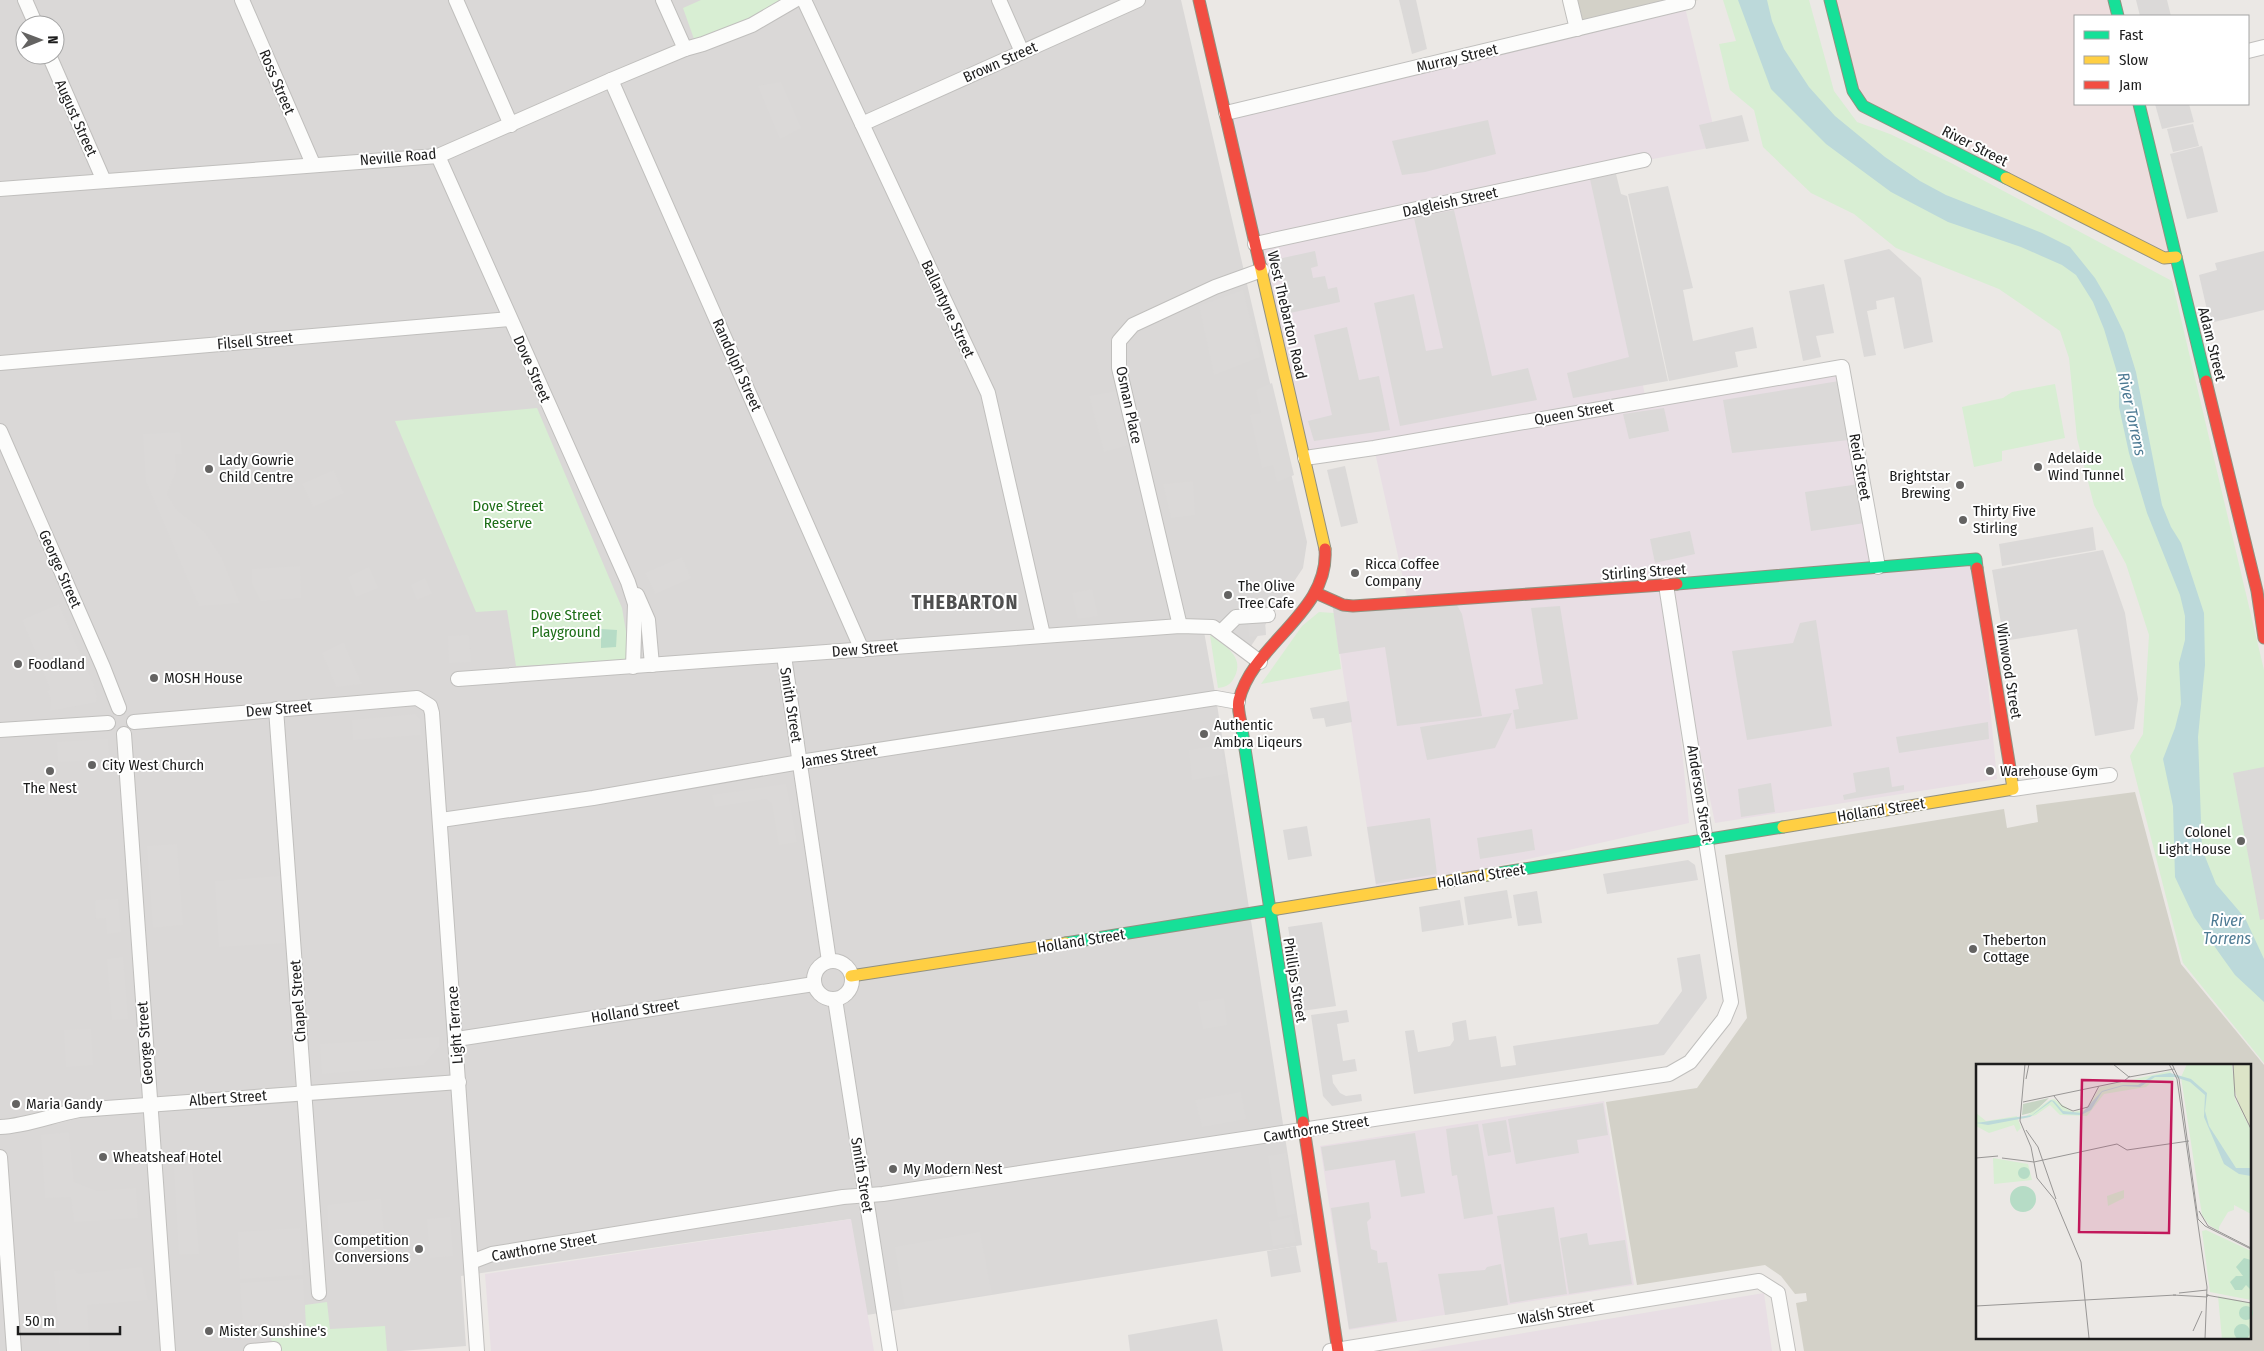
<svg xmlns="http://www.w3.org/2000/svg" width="2264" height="1351" viewBox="0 0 2264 1351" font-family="'Fira Sans Condensed',sans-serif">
<rect width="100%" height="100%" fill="#ebe8e5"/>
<path fill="#dad8d7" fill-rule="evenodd" d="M0,0H1181L1307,542L1303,568L1247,652L1203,626L1216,698L1302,1245L867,1315L850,1219L461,1276L466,1346L401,1351H0ZM25,25H55V55H25Z"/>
<path fill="#ecdddd" d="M1831,0H2115L2119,16H2075V104H2140L2176,257L1863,106Z"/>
<g fill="#e8dee4">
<path d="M1684,3L1718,146L1598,170L1646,400L1842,367L1878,567L1976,559L1997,779L1715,823L1667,592L1689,823L1377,893L1332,601H1408L1374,448L1305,458L1226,113Z"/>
<path d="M1604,1101L1634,1285L1349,1330L1320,1146Z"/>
<path d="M851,1219L874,1351H491L485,1274Z"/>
<path d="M1764,1293L1772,1351H1417Z"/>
</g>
<g fill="#d3d1c8" fill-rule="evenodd">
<path d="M1570,0H1698L1577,29Z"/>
<path d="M2135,792L2181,964L2264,1065V1351H1804L1796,1303L1807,1301L1806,1293L1795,1294L1781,1276L1765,1265L1637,1285L1606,1102L1697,1088L1747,1018L1725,855L2004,809L2007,828L2038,822L2036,805ZM1978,1065H2250V1337H1978Z"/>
</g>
<g fill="#d8eed3">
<path d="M701,0H782L750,22L694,39L683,8Z"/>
<path d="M1723,0H1809L1834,91L1857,122L1890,134L1951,163L2172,281L2264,670V1063L2183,963L2130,756L2143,734L2149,635L2126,564L2094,505L2077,438L2069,358L2060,331L1999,289L1896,248L1854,214L1811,193L1763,147L1754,110L1730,90L1719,44L1736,41Z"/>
<path d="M2055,384L2065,438L2002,451V461L1974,467L1962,407L2003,398L2012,392Z"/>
<path d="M537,408L622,608L631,661L516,666L507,610L476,612L395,421Z"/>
<path d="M1319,612L1334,613L1341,669L1261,684L1302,626Z"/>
<path d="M1210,635C1224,645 1246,657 1234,678C1230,685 1226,687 1218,688Z"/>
<path d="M327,1302L330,1329L385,1326L387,1351H273L271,1336L306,1333L305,1305Z"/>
</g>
<path fill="#b6dcc6" d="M601,629L617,630L616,647L601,648Z"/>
<g fill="#dbd9d8">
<path d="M1399,0H1416L1427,49L1412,54Z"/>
<path d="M2136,0H2167L2171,16H2140Z"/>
<path d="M781,82L801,128L780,139L758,86Z"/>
<path d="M2155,104H2189L2194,122L2162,129Z"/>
<path d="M1742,115L1749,141L1706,149L1699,125Z"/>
<path d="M1488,120L1496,154L1425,172L1402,175L1392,141Z"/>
<path d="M2193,124L2199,146L2173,152L2167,129Z"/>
<path d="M2202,146L2218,212L2187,219L2170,154Z"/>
<path d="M1616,174L1621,194L1627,196L1668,381L1573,398L1567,373L1629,357L1590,179Z"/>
<path d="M1668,186L1693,288L1683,290L1693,341L1753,327L1757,348L1735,352L1738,367L1669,381L1628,194Z"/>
<path d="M1454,210L1492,376L1528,368L1537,400L1400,426L1374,303L1414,294L1426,351L1443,348L1414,218Z"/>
<path d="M1889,249L1921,278L1933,342L1904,349L1894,297L1876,301L1877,309L1867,311L1876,355L1864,357L1844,260Z"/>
<path d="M1315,251L1318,266L1311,268L1313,278L1325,276L1328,289L1337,287L1340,302L1290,313L1278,259Z"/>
<path d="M2264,251V310L2210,323L2199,275L2217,270L2215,263Z"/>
<path d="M1824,284L1834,333L1816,336L1821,357L1803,361L1789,291Z"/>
<path d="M1243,290L1260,357L1214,375L1199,306Z"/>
<path d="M1347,327L1359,380L1379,376L1390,430L1314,441L1308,421L1332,415L1314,335Z"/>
<path d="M1839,381L1849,440L1732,453L1723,400Z"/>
<path d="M1272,383L1294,475L1277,482L1273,465L1262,468L1250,415L1261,413L1256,390Z"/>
<path d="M1117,391L1129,445L1104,452L1089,396Z"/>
<path d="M1664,408L1669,431L1629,439L1623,414Z"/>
<path d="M180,432L182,454H175L176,472L167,494L177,510L204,531L222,558L240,603L199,606L146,482L143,434Z"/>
<path d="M1345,466L1358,523L1341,527L1327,470Z"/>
<path d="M334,470L344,493L313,507L302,484Z"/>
<path d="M1193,481L1195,515L1171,518L1163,484Z"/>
<path d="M1859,484L1865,523L1811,531L1805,492Z"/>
<path d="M2093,527L2096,550L2002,566L1999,544Z"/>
<path d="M1690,531L1695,554L1655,563L1650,539Z"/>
<path d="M2103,550L2125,613L2138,699L2134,729L2095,736L2077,629L2004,641L1992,570Z"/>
<path d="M682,557L691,578L655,594L645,573Z"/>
<path d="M300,566L301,598L261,601L252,583V569Z"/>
<path d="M369,567L378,588L356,597L348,577Z"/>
<path d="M425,578L432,594L417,600L411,585Z"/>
<path d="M1092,589L1098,616L1078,619L1072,593Z"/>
<path d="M1454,600L1462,614L1482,716L1397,726L1385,647L1339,654L1332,601Z"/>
<path d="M59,604L93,683L97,697L96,702L50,711L51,700L47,691L50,689L22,620Z"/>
<path d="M1560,606L1578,719L1516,729L1513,710L1519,709L1515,689L1543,684L1531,608Z"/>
<path d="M1265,620L1266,635L1249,637L1248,621Z"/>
<path d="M1816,620L1832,726L1747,740L1732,651L1793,643L1800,623Z"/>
<path d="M469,635L471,662L449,663L448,636Z"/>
<path d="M344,642L345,645L362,684L336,687L322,653Z"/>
<path d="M1349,701L1352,722L1326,727L1324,718L1313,719L1310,708Z"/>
<path d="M1512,713L1495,748L1427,760L1420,727Z"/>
<path d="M416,714L420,719L421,735L353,740L352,720Z"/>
<path d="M1988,722L1989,739L1899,753L1896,737Z"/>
<path d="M108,739L109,760L58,762L57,742Z"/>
<path d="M1221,745L1226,774L1192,780L1189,750Z"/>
<path d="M1889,767L1892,787L1904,785V790L1844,800L1843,795L1856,792L1853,773Z"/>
<path d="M2264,767V919L2260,920L2233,773Z"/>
<path d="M1771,783L1775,812L1741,817L1738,789Z"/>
<path d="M786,784L797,842L779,845L772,803L766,799L715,807L712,795Z"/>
<path d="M1430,818L1437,874L1376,884L1367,827Z"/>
<path d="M1307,826L1312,856L1288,860L1283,830Z"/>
<path d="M1532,829L1535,850L1480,859L1477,838Z"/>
<path d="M177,844L183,925L153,928L147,846Z"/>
<path d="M1688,860L1695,865L1698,880L1607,894L1603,874Z"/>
<path d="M280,876L285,943L219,947L215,881Z"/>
<path d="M1507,890L1512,918L1468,925L1464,897Z"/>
<path d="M1537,891L1542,923L1518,926L1513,895Z"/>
<path d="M118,899L121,932L107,934L106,918L96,919L95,900Z"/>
<path d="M1460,900L1464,925L1422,932L1419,907Z"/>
<path d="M1322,922L1336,1006L1302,1011L1288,927Z"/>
<path d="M1700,954L1707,998L1664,1055L1414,1094L1405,1031L1414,1030L1418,1052L1450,1046L1454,1040L1452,1023L1466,1020L1469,1040L1496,1036L1501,1067L1516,1065L1513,1046L1658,1024L1682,991L1677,958Z"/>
<path d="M123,957L128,1019L112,1020L107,959Z"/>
<path d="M1224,998L1227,1025L1203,1029L1198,1002Z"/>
<path d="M1347,1010L1349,1022L1337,1024L1343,1061L1355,1059L1357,1071L1332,1075L1333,1083L1340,1093L1346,1096L1361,1094L1362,1101L1332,1106L1323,1096L1311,1015Z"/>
<path d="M91,1029L93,1065L66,1067L64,1030Z"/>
<path d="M439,1037V1047L424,1065L322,1074L320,1044Z"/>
<path d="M1241,1092L1246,1119L1202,1127L1195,1100Z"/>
<path d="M1603,1103L1608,1135L1577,1140L1579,1153L1516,1164L1508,1119Z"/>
<path d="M1506,1120L1511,1152L1488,1156L1482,1124Z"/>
<path d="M1478,1124L1493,1214L1464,1219L1457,1175L1452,1176L1446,1129Z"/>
<path d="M69,1132L74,1182L97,1191L136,1188L138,1218L74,1222L71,1197L45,1198L41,1135Z"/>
<path d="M1415,1133L1425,1193L1401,1197L1395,1160L1325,1171L1321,1147Z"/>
<path d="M1286,1153L1295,1214L1278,1217L1268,1156Z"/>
<path d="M192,1165L199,1254L179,1255L174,1167Z"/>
<path d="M381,1199L384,1231L372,1232V1239L329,1242L327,1205Z"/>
<path d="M1369,1202L1371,1218L1367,1222L1371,1249L1377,1251L1378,1263L1387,1262L1397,1321L1349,1329L1331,1208Z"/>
<path d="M1554,1207L1567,1294L1510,1303L1497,1216Z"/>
<path d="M450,1217L453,1256L430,1258L427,1219Z"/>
<path d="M1291,1217L1296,1242L1273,1246L1269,1222Z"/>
<path d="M300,1228L303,1275L240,1279L238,1232Z"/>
<path d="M980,1232L992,1294L905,1307L895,1247Z"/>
<path d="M1587,1233L1589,1245L1625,1240L1632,1284L1569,1294L1560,1238Z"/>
<path d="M1296,1246L1301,1272L1271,1277L1267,1251Z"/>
<path d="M1501,1264L1508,1305L1445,1315L1438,1274L1485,1270L1487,1267Z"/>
<path d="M142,1267L148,1300L87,1305L90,1351H60L54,1271L75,1269L78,1274Z"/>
<path d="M303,1279L306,1333L244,1339L240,1283Z"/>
<path d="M1217,1319L1223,1351H1130L1128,1335Z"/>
</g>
<path fill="#bcd9da" d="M1738,0H1767L1772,21L1784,49L1809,87L1835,116L1885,157L1920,181L1946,195L2042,233L2070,247L2095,278L2109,302L2124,333L2136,372L2162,505L2171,527L2181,543L2204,613L2205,665L2198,737L2202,849L2216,884L2245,918L2264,959V1002L2235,975L2222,957L2194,917L2175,877L2173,806L2163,759L2175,728L2181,704L2179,663L2185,640V616L2180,595L2147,513L2129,453L2119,407V379L2104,329L2093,302L2076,275L2062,265L2021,247L1948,222L1891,192L1826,144L1771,89Z"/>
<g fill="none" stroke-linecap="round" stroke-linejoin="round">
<defs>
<g id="street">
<path d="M25,0L36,25"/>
<path d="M242,0L313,164"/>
<path d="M456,0L511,125"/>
<path d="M663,0L685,49"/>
<path d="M804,0L988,393L1043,635"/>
<path d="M999,0L1022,52"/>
<path d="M1570,0L1577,29"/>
<path d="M2248,51L2264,47"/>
<path d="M49,55L104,181"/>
<path d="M611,80L862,650"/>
<path d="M1226,113L1688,2"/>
<path d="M862,124L1138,0"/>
<path d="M438,156L628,582L635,604L633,667"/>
<path d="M0,189L438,156L611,80L685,49L703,44L752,25L795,0"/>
<path d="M1255,244L1644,160"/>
<path d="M0,363L510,319"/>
<path d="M0,431L103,667L119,708"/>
<path d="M1305,458L1374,448L1842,367L1878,567"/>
<path d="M637,595L648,620L652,665"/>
<path d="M1180,626L1119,368V341L1133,325L1215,287L1262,270"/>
<path d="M1221,632L1236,617L1268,615"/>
<path d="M784,656L829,961"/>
<path d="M458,679L1180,626L1213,627L1260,662"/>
<path d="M276,709L319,1293"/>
<path d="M134,722L417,698L430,706L432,713L477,1351"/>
<path d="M0,730L108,723"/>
<path d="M124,734L168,1351"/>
<path d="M2013,789L2110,775"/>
<path d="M441,820L593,798L800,762L1216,698L1238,702"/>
<circle cx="833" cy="980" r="19"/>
<path d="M835,999L890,1351"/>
<path d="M457,1039L814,984"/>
<path d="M0,1127C27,1126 52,1115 79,1110L459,1082"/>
<path d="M0,1157L14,1351"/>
<path d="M471,1262L492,1254L843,1197L883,1194L1669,1074L1690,1062L1724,1019L1731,1002L1666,585"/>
<path d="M251,1351L274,1349"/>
<path d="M1330,1351L1759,1281L1778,1293L1788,1351"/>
</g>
<g id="fast">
<path d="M1830,0L1853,91L1863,106L2006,178"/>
<path d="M2114,0L2118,16"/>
<path d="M2139,104L2206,381"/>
<path d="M1677,584L1976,559L1977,568"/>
<path d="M1241,723L1303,1122"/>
<path d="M1487,875L1783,827"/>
<path d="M1066,943L1277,909"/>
</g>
<g id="slow">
<path d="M2006,178L2164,258L2176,257"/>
<path d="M1260,265L1325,549"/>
<path d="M1783,827L2013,789L2010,768"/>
<path d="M1277,909L1487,875"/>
<path d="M851,976L1066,943"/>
</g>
<g id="jam">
<path d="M1199,0L1260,265"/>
<path d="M2206,381L2257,591L2264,638"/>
<path d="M1977,568L2010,768"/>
<path d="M1316,593L1343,605L1353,606L1677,584"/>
<path d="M1241,723C1240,717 1237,707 1239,700C1253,643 1330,612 1325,549"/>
<path d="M1303,1122L1338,1351"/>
</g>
</defs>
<use href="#street" stroke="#c0bfbd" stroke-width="16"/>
<use href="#fast" stroke="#929180" stroke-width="13"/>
<use href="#slow" stroke="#929180" stroke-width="13"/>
<use href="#jam" stroke="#929180" stroke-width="13"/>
<use href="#street" stroke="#fcfcfb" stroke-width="14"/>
<use href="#fast" stroke="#16e098" stroke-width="11"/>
<use href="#slow" stroke="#ffcf43" stroke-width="11"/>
<use href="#jam" stroke="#f24e42" stroke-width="11"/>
</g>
<g fill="#646362" stroke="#fff" stroke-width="2">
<circle cx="2038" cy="467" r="5"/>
<circle cx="209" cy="469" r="5"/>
<circle cx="1960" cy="485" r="5"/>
<circle cx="1963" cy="520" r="5"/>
<circle cx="1355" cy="573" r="5"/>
<circle cx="1228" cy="595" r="5"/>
<circle cx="18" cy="664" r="5"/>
<circle cx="154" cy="678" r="5"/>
<circle cx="1204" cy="734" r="5"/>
<circle cx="92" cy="765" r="5"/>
<circle cx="50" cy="771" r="5"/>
<circle cx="1990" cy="771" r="5"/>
<circle cx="2241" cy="841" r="5"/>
<circle cx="1973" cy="949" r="5"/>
<circle cx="16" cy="1104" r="5"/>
<circle cx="103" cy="1157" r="5"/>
<circle cx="893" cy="1169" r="5"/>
<circle cx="419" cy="1249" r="5"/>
<circle cx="209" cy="1331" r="5"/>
</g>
<g text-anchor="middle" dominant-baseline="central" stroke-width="4" stroke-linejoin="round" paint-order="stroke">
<g font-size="15" fill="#1c1c1c" stroke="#fff">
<text transform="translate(1457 58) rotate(-13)">Murray Street</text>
<text transform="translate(1000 62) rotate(-24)">Brown Street</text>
<text transform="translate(277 82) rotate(67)">Ross Street</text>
<text transform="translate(76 118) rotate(66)">August Street</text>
<text transform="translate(1975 146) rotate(27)">River Street</text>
<text transform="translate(398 157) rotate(-5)">Neville Road</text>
<text transform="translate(1450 202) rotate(-12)">Dalgleish Street</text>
<text transform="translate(948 309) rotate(65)">Ballantyne Street</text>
<text transform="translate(1287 315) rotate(77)">West Thebarton Road</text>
<text transform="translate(255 341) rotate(-5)">Filsell Street</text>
<text transform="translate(2212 344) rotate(76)">Adam Street</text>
<text transform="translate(737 365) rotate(66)">Randolph Street</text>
<text transform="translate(532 369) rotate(66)">Dove Street</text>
<text transform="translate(1129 405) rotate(78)">Osman Place</text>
<text transform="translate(1574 413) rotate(-10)">Queen Street</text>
<text transform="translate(1860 467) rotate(80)">Reid Street</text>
<text transform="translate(60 569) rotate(66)">George Street</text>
<text transform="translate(1644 572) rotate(-4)">Stirling Street</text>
<text transform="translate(865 649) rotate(-5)">Dew Street</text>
<text transform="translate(2009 671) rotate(81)">Winwood Street</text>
<text transform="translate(791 705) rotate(81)">Smith Street</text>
<text transform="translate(279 709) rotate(-5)">Dew Street</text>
<text transform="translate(839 756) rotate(-9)">James Street</text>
<text transform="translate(1700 794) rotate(81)">Anderson Street</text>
<text transform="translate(1881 810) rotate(-9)">Holland Street</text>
<text transform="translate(1481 876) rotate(-9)">Holland Street</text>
<text transform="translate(1081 941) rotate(-9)">Holland Street</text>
<text transform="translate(1295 980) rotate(81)">Phillips Street</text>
<text transform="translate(298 1001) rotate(-94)">Chapel Street</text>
<text transform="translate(635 1011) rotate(-9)">Holland Street</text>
<text transform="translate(455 1025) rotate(-94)">Light Terrace</text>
<text transform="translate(145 1043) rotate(-94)">George Street</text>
<text transform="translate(228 1098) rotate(-4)">Albert Street</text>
<text transform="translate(1316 1129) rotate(-9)">Cawthorne Street</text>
<text transform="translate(862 1175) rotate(81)">Smith Street</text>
<text transform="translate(544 1247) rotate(-10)">Cawthorne Street</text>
<text transform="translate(1556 1313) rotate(-10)">Walsh Street</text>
</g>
<g font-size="15" fill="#1c1c1c" stroke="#fff" text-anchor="start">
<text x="2048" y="458">Adelaide<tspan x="2048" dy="17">Wind Tunnel</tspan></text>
<text x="219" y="460">Lady Gowrie<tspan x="219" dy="17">Child Centre</tspan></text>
<text x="1950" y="476" text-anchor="end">Brightstar<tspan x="1950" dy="17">Brewing</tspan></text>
<text x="1973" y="511">Thirty Five<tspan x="1973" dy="17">Stirling</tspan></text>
<text x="1365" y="564">Ricca Coffee<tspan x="1365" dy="17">Company</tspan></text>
<text x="1238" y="586">The Olive<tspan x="1238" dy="17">Tree Cafe</tspan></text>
<text x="28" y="664">Foodland</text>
<text x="164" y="678">MOSH House</text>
<text x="1214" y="725">Authentic<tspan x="1214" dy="17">Ambra Liqeurs</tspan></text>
<text x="102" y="765">City West Church</text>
<text x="2000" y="771">Warehouse Gym</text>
<text x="50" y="788" text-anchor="middle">The Nest</text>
<text x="2231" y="832" text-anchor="end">Colonel<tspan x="2231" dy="17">Light House</tspan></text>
<text x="1983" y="940">Theberton<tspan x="1983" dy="17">Cottage</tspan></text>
<text x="26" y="1104">Maria Gandy</text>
<text x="113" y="1157">Wheatsheaf Hotel</text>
<text x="903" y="1169">My Modern Nest</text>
<text x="409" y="1240" text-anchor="end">Competition<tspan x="409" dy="17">Conversions</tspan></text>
<text x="219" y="1331">Mister Sunshine's</text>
</g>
<g font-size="15" fill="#1d6e17" stroke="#fff">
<text x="508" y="506">Dove Street<tspan x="508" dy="17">Reserve</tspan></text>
<text x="566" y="615">Dove Street<tspan x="566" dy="17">Playground</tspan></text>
</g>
<g font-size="16" font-style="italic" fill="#4d7a93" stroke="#fff">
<text transform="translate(2132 414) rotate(78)">River Torrens</text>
<text x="2227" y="920">River<tspan x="2227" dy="18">Torrens</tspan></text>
</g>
<g font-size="20" font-weight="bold" letter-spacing="1" fill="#4f4f4f" stroke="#fff">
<text x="965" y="602">THEBARTON</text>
</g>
</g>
<g transform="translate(1976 1064)">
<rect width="275" height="275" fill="#ebe8e5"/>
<path d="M258,0H275V64L264,45L257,20Z" fill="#dce4c7"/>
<path d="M73,34L58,48L46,51L47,40Z" fill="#c6d4c3"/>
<path d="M211,0H256L259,35L275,66V150L258,141V146L252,148L243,163V167L233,161L226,151L205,13ZM194,7L199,16H178L170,23L128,30L111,52L84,51L74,41L60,51L46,55L74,36L78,35L97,48L111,45L124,23ZM0,49L10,57L41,52L45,64L41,68L38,61L13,69L0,62ZM17,94L52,100L56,116L18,120ZM148,126V134L132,142L131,132ZM230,166L275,187V236L234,228L226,167ZM242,232L275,239V275H246Z" fill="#d8eed3"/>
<path d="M42 109a6 6 0 1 1 12 0a6 6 0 1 1-12 0ZM34 135a13 13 0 1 1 26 0a13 13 0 1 1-26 0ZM268,194L275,196V226L270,221L266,226H259L254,218L260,212H267L260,203ZM263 249a7 7 0 1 1 14 0a7 7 0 1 1-14 0ZM258 268a8 8 0 1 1 16 0a8 8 0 1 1-16 0Z" fill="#b6dcc6"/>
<path d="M194,9L215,15L231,29L229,47L233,62L260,104H275V112L263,110L248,100L228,53L229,31L214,18L199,13H179L164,23L147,22L126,28L115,46L105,51L87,50L76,37L54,53L12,61L0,59L56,51L75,36L78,37L87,47L106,49L126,27L147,21H162L176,12Z" fill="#bcd9da"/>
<path fill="none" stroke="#989695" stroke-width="1" d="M49,0L44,57L55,83L61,114L79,136L105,198L113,274M137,0L153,13M193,0L201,15L231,223L229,275M196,0L203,15L222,155L229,162L275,185M257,0L259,32L275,65M153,13L198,5M50,15L53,0M78,32L86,42L97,47L112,43L123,22M47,38L148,17L154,12M50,66L62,83L80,135M0,94L22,92M26,94L58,98L141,80L151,86L213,77M223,147L232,162L275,184M203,229L231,226M197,231L231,233L232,230M230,231L275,239M0,242L200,231M217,267L226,247"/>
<path fill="#c2185b" fill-opacity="0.15" stroke="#c2185b" stroke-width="2.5" d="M106,16L196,18L193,169L103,168Z"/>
<rect width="275" height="275" fill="none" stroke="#1c1c1c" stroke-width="2.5"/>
</g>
<rect x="2074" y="15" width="175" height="90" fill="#ffffff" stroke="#a4a4a4"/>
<rect x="2084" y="31" width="25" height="8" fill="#16e098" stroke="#a4a4a4"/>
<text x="2119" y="40" font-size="15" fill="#1c1c1c">Fast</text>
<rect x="2084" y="56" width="25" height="8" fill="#ffcf43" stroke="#a4a4a4"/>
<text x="2119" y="65" font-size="15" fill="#1c1c1c">Slow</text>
<rect x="2084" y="81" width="25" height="8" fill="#f24e42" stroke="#a4a4a4"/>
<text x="2119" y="90" font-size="15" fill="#1c1c1c">Jam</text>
<g transform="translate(40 40) rotate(89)"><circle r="24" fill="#ffffff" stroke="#a4a4a4"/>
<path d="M0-4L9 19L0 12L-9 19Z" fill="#646362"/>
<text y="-8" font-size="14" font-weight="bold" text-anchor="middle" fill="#1c1c1c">N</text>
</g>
<path d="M18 1326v8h102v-8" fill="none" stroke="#1c1c1c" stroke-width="2.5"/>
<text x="25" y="1326" font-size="15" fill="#1c1c1c" stroke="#ffffff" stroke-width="4" paint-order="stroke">50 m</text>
</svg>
